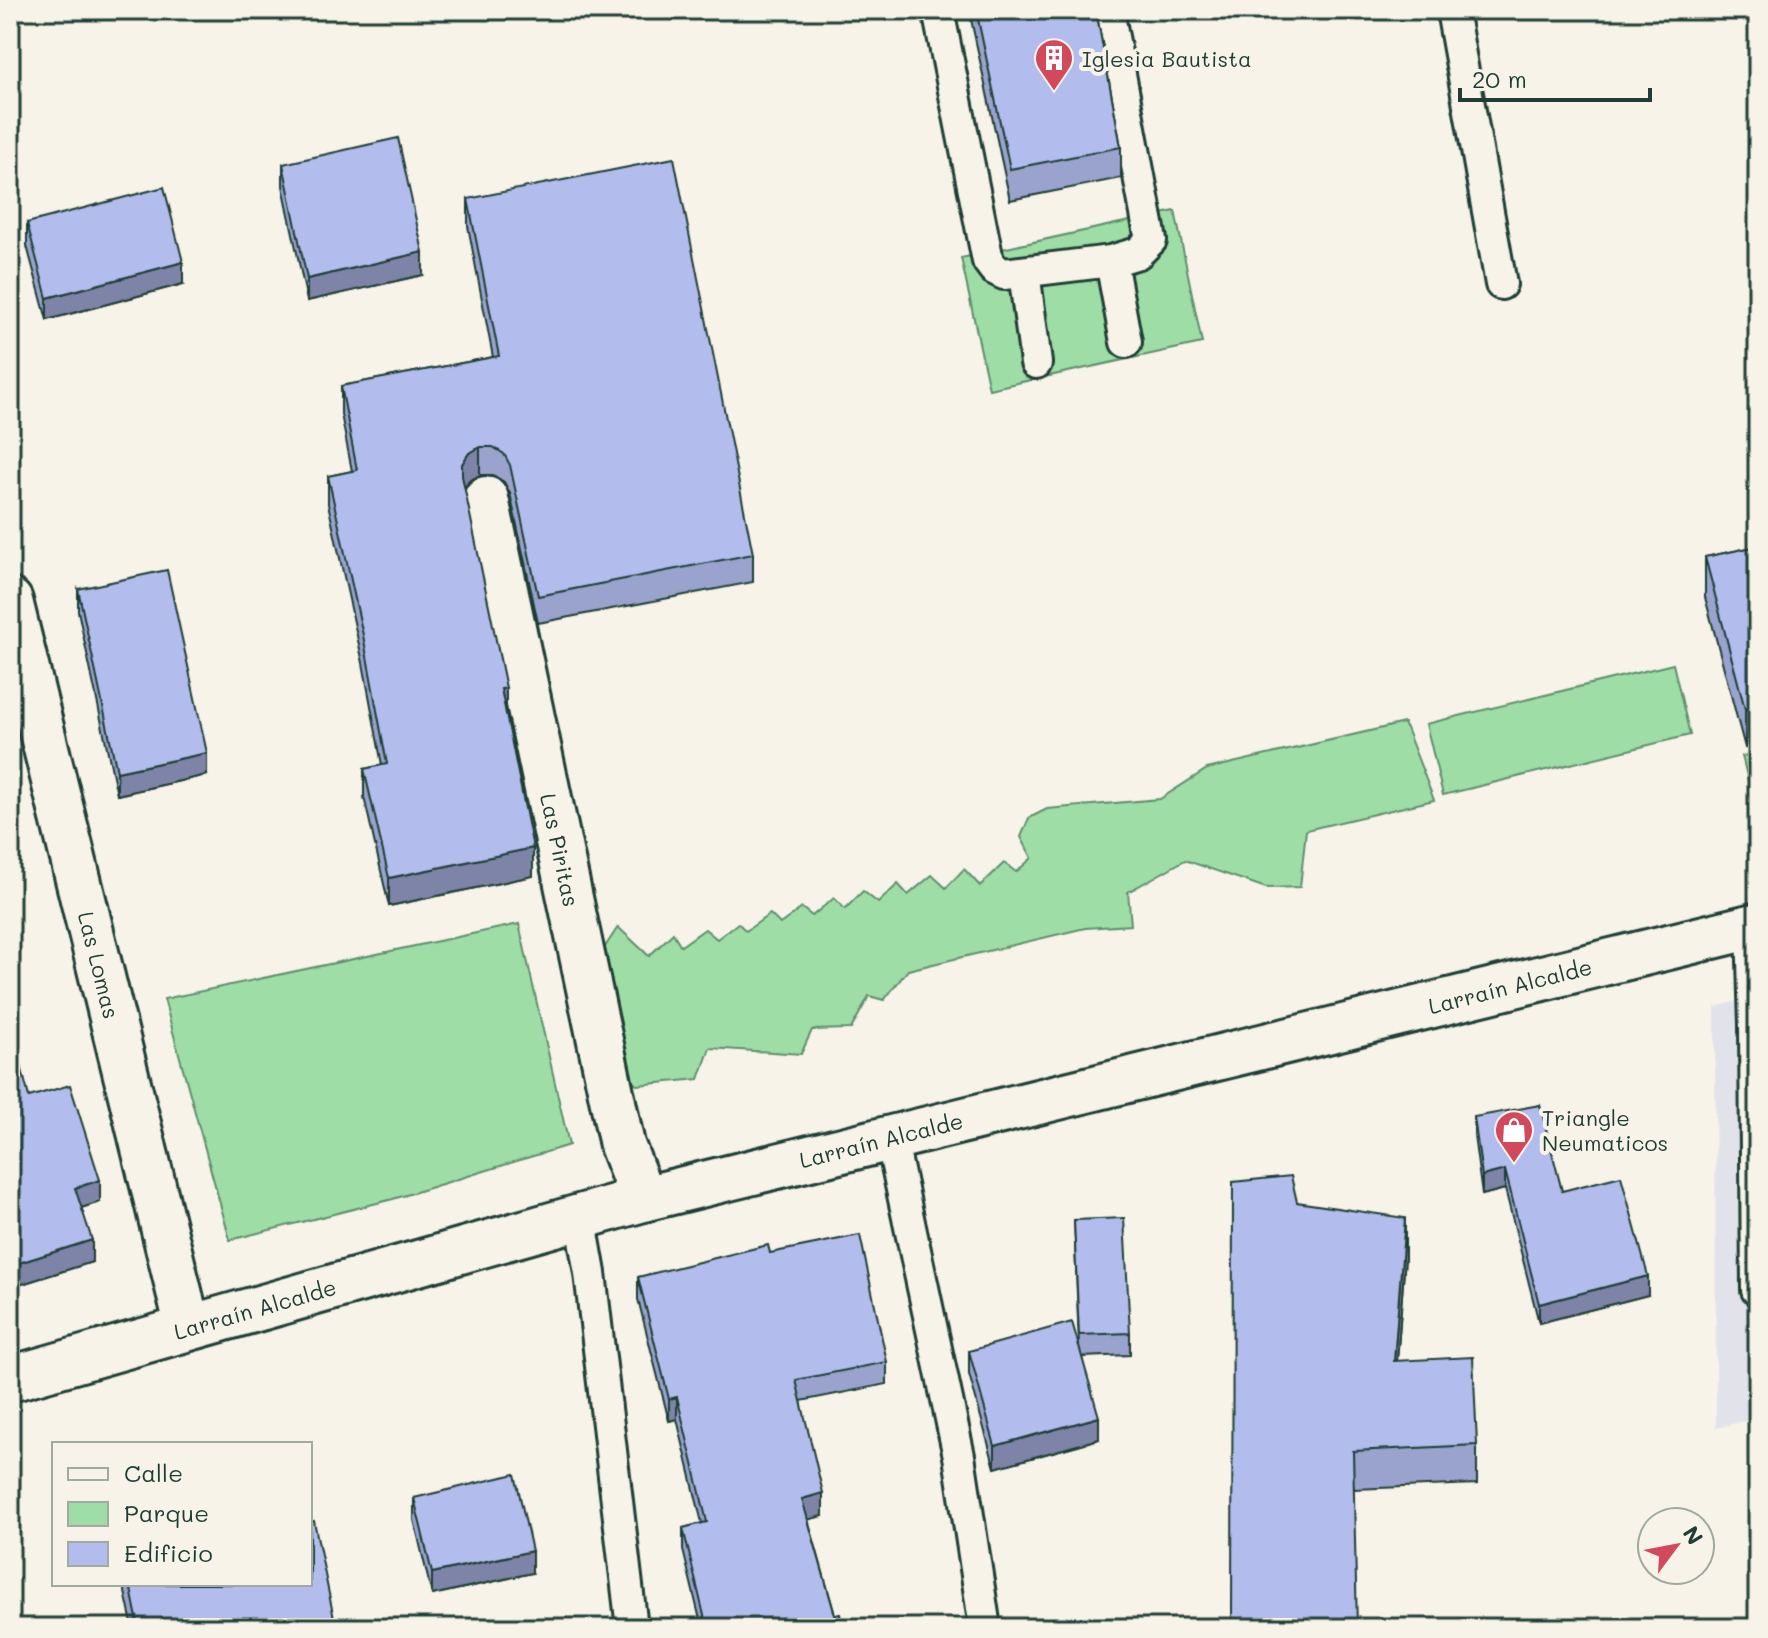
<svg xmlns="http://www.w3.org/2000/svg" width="1768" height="1638" viewBox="0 0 1768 1638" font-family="Mali,sans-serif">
<rect width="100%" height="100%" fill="#f7f3e8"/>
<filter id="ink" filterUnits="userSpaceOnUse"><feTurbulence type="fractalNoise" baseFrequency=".0125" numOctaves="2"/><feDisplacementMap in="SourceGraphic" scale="16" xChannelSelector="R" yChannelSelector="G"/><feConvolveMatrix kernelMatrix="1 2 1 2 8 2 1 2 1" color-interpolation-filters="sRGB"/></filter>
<g filter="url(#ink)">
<path fill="#e2e3ea" d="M1758,996V1418L1716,1428L1715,1007Z"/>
<g fill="#9edea6" stroke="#5e8e6d" stroke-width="2">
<path d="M1175,211L1202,343L989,389L961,258Z"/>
<path d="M1673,664L1690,735L1443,795L1426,724Z"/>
<path d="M1404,723L1434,800L1306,830L1300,887L1266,888L1185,860L1128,892L1131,925L1085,928L908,970L884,1000L869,996L851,1029L812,1030L801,1054L710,1048L699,1079L637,1085L626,1077L601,953L618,927L649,956L673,933L681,946L705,929L717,939L738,923L746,931L770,914L780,924L802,908L812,916L834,898L845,909L863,891L878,903L898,884L908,895L932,875L946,888L964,869L980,886L1004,863L1016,872L1032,858L1021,837L1029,818L1047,809L1160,799L1207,769Z"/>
<path d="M1758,753V820L1742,756Z"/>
<path d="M519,924L569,1145L393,1199L230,1240L164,999Z"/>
</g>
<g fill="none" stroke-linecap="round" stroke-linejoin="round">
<defs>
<g id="lane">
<path d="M938,10L988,261L994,269L1004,274L1111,261L1138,253L1151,240L1108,10"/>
<path d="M1452,10L1501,284"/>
<path d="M1111,261L1126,342"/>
<path d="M1024,272L1036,363"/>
<path d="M1752,927L1755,1026"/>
<path d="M891,1138L959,1456L985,1628"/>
<path d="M580,1217L590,1273L632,1628"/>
<path d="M1757,1290L1755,1026L1758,1025"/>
</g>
<g id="street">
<path d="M486,499L622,1145L643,1199"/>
<path d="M10,601L188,1328"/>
</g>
<path id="secondary" d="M10,1379L643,1199L1758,925"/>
</defs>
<use href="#lane" stroke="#1f3d34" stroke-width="36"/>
<use href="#street" stroke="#1f3d34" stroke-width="50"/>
<use href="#secondary" stroke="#1f3d34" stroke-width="50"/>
<use href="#lane" stroke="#f7f3e8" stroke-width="30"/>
<use href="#street" stroke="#f7f3e8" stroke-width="44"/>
<use href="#secondary" stroke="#f7f3e8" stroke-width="44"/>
</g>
<g fill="#99a3cd" stroke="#1f3d34" stroke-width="2">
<path d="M969,10H1096L1121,147V178L1010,200Z"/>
<path d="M283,164L423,275L307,301L283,186Z"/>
<path d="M468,199L753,554V582L538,623L510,493L504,482L493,475H480L469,481L464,489L506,714L533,876L389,906L364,797V769L382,765L363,663L328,504V476L352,471L341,414V386L493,357L468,226Z"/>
<path d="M27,223L183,284L47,320L27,246Z"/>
<path d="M1758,546L1745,748L1705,597V557Z"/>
<path d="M78,589L207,775L117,795L78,611Z"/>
<path d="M29,1097L100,1202L81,1208L92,1262L19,1285L13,1264H10Z"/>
<path d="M1474,1117L1562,1191L1648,1295L1539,1323L1505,1189L1482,1195L1474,1136Z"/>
<path d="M1297,1202L1405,1257L1397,1361L1477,1445V1484L1354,1489Z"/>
<path d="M1074,1220L1130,1333V1355L1082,1357L1099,1439L995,1468L969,1374V1351L1079,1345Z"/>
<path d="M770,1253L887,1362V1384L801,1401L823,1516L808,1519L835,1615L843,1628H702L683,1550V1528L702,1523L677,1419L669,1421L638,1299V1277Z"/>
<path d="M1758,1391V1520L1749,1428V1392Z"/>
<path d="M414,1498L532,1573L432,1595L414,1520Z"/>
<path d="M125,1584H310L336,1628H133L125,1592Z"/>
</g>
<g fill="#7d84a7" stroke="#1f3d34" stroke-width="2">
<path d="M423,252V275L307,301V279Z"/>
<path d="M183,262V284L47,320V298Z"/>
<path d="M480,447V475L469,481L462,492V464L469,453Z"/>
<path d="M506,688V715L501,689Z"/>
<path d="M1758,706V745L1745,748V709Z"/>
<path d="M207,753V775L117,795V772Z"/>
<path d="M533,848V876L389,906V878Z"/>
<path d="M1505,1170V1189L1482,1195V1176Z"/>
<path d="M100,1180V1202L75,1210V1188Z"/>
<path d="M1405,1218V1257L1394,1400V1361Z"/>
<path d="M92,1240V1262L19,1285V1263Z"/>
<rect x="10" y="1242" width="3" height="22"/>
<path d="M1648,1276V1295L1539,1323V1304Z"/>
<path d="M677,1397V1419L669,1421V1399Z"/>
<path d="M1099,1417V1439L995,1468V1446Z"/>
<path d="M823,1493V1516L802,1521V1499Z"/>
<path d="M532,1551V1573L432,1595V1573Z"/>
</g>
<g fill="#b2bdee" stroke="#1f3d34" stroke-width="2">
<path d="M976,10H1096L1121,147L1010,169Z"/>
<path d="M398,138L423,252L307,279L283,164Z"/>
<path d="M674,158L753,554L538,596L510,465L504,454L493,447H480L469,453L462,464V476L506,688L501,689L533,848L389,878L364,769L387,764L363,635L328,476L357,470L341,386L499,356L468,199Z"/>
<path d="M164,187L183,262L47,298L27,223Z"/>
<path d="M1758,546V706L1745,709L1705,557Z"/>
<path d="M167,570L207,753L117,772L78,589Z"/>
<path d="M10,1023L29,1097L70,1085L100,1180L75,1188L92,1240L19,1263L13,1242H10Z"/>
<path d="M1540,1105L1562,1191L1621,1176L1648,1276L1539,1304L1505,1170L1482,1176L1474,1117Z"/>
<path d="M1291,1176L1297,1202L1405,1218L1394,1361L1473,1357L1477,1445L1353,1451L1357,1628H1232L1233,1182Z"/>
<path d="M1124,1218L1130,1333L1079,1335L1074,1220Z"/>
<path d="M860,1235L887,1362L796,1380L823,1493L802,1499L835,1615L840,1614L843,1628H707L683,1528L707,1522L677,1397L669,1399L638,1277L768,1245L770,1253Z"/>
<path d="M1072,1322L1099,1417L995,1446L969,1351Z"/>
<path d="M1758,1391V1484L1749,1392Z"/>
<path d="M515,1474L532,1551L432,1573L414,1498Z"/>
<path d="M314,1521L336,1628H139L130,1584H310V1522Z"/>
</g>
</g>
<defs>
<symbol id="building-pin" viewBox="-11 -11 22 30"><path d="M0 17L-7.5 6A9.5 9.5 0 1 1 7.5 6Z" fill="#d1495b" stroke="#f7f3e8"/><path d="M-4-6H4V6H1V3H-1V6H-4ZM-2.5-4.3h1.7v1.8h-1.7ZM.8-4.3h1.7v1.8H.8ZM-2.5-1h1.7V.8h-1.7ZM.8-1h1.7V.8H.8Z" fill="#fff"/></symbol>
<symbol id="shop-pin" viewBox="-11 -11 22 30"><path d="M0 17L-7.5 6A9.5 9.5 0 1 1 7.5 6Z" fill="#d1495b" stroke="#f7f3e8"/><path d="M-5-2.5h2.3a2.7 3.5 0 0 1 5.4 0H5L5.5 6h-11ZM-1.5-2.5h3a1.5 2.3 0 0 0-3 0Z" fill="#fff"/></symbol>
</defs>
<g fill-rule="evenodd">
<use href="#building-pin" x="1032" y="36" width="44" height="60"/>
<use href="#shop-pin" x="1492" y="1108" width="44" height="60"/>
</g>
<g text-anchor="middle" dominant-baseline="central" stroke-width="8" stroke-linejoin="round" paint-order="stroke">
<g font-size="22" fill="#1f3d34" stroke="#f7f3e8" text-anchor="start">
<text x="1082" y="58">Iglesia Bautista</text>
<text x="1542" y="1117">Triangle<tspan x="1542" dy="25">Neumaticos</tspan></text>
</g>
<g font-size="22" fill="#1f3d34" stroke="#f7f3e8">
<text transform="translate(560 850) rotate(78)">Las Piritas</text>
<text transform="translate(99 965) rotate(76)">Las Lomas</text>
<text transform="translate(1510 986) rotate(-14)">Larraín Alcalde</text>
<text transform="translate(881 1140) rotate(-14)">Larraín Alcalde</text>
<text transform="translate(255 1309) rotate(-16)">Larraín Alcalde</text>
</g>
</g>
<rect width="1768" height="1638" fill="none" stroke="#f7f3e8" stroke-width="40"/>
<rect x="20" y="20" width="1728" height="1598" fill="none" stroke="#1f3d34" stroke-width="3" filter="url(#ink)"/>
<rect x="52" y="1442" width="260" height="144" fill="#f7f3e8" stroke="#a1aaa0" stroke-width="2"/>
<rect x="68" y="1468" width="40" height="12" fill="#f7f3e8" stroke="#a1aaa0" stroke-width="2"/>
<text x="124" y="1482" font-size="24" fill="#1f3d34">Calle</text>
<rect x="68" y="1502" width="40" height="24" fill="#9edea6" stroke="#a1aaa0" stroke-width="2"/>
<text x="124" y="1522" font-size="24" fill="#1f3d34">Parque</text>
<rect x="68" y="1542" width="40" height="24" fill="#b2bdee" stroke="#a1aaa0" stroke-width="2"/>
<text x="124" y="1562" font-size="24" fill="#1f3d34">Edificio</text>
<g transform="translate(1676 1546) rotate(58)"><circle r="38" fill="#f7f3e8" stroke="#a1aaa0" stroke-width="2"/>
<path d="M0-6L14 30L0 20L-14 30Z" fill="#d1495b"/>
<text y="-12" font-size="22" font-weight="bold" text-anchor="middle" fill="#1f3d34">N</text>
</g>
<path d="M1460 88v12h190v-12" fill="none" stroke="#1f3d34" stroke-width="4"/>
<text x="1472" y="88" font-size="24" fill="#1f3d34" stroke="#f7f3e8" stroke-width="6" paint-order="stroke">20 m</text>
</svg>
